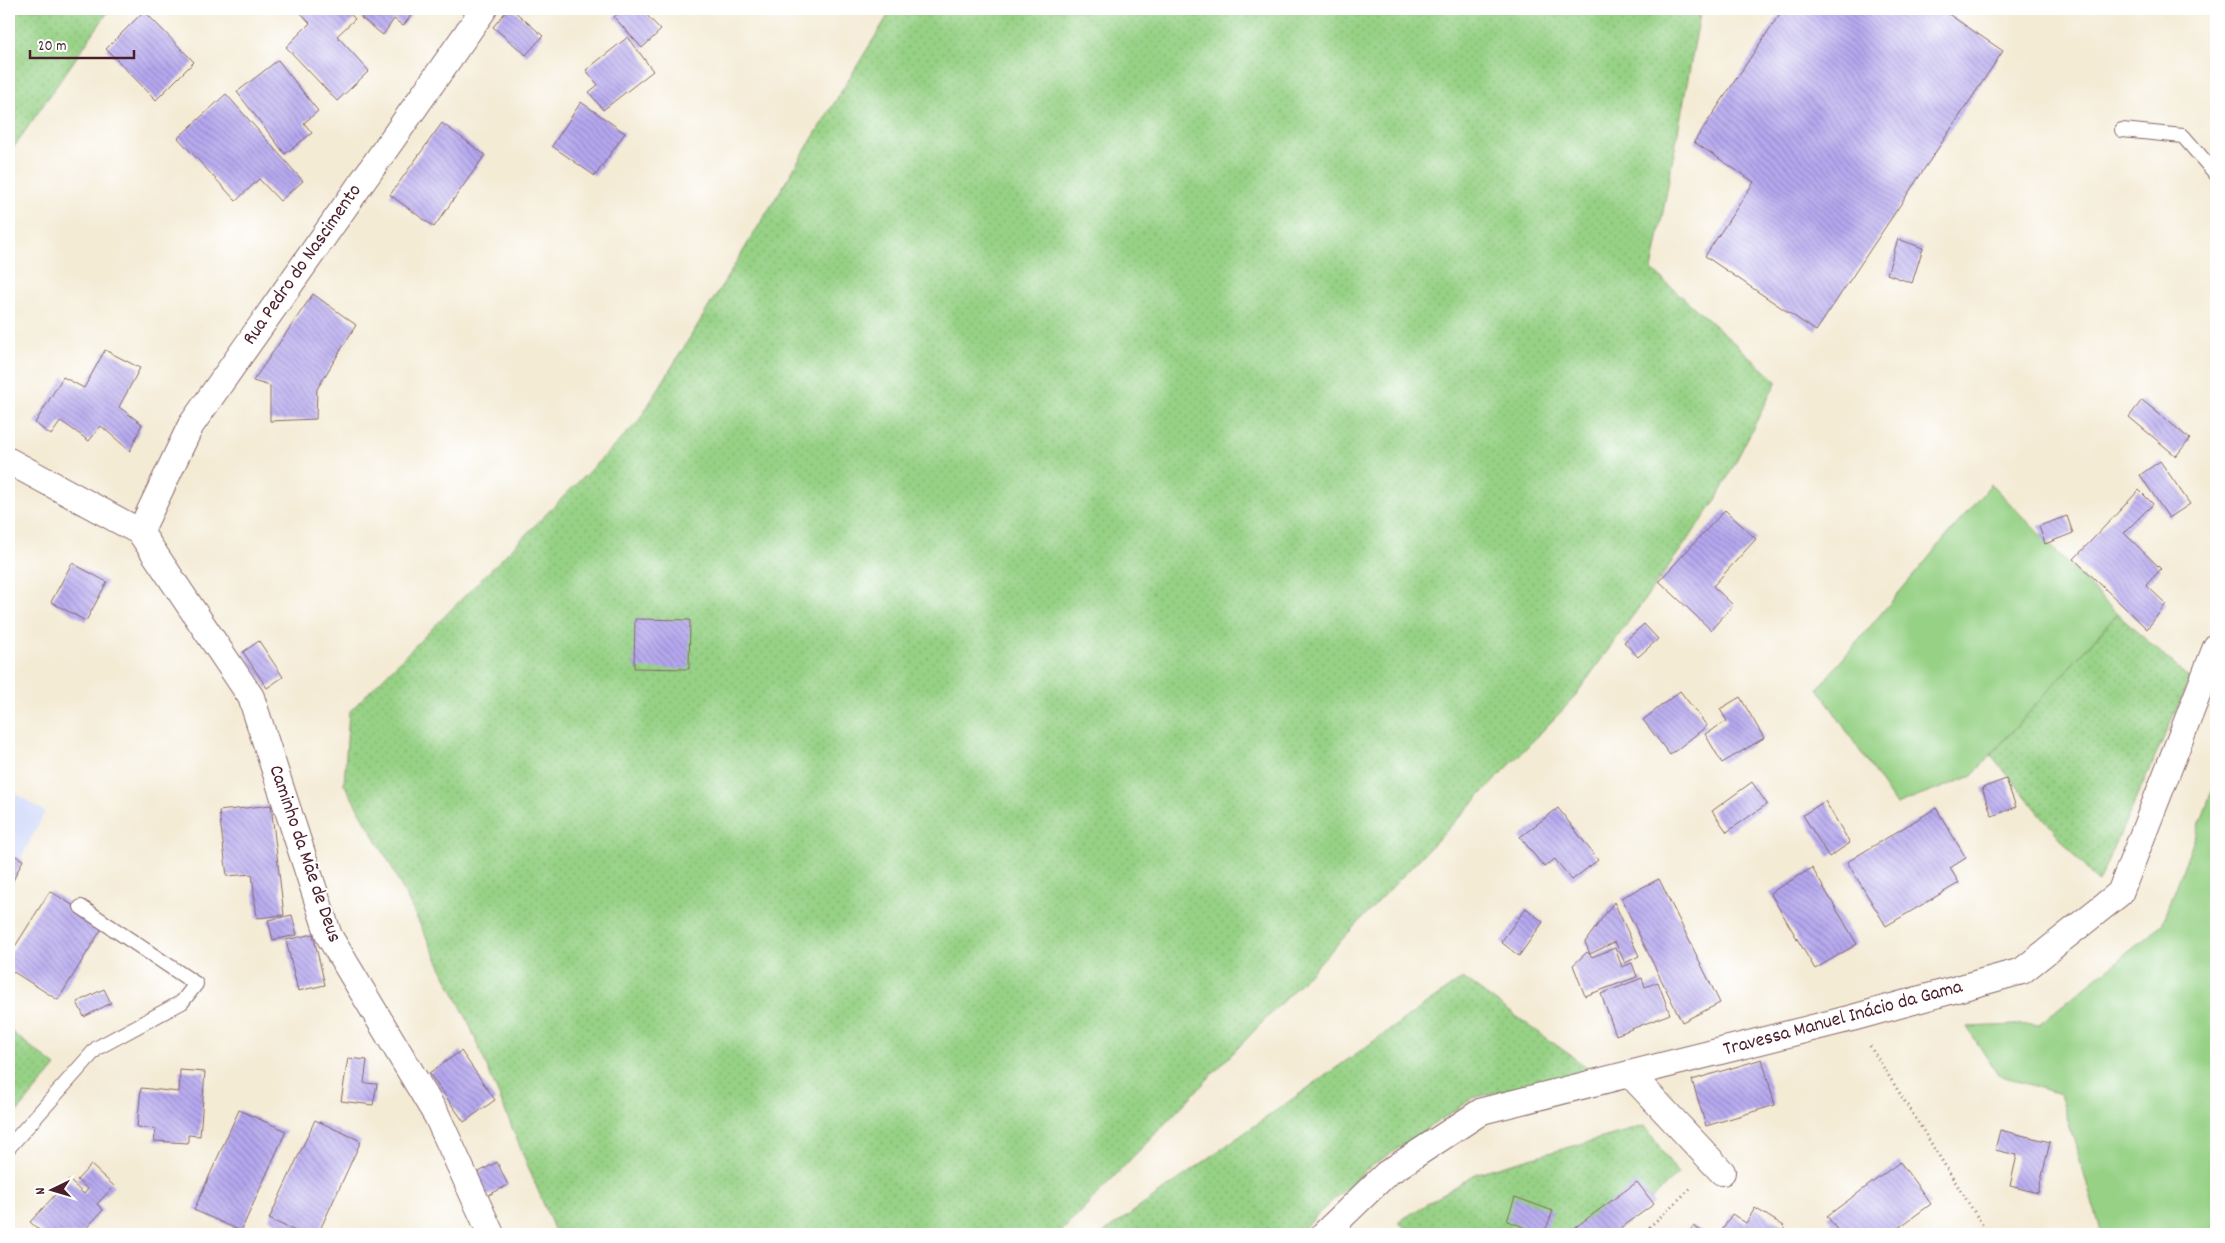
<svg xmlns="http://www.w3.org/2000/svg" width="2225" height="1243" viewBox="0 0 2225 1243" font-family="Dekko,sans-serif">
<defs>
<pattern id="grass-dots" width="8" height="8" patternUnits="userSpaceOnUse" patternTransform="scale(1.25)"><rect width="8" height="8" fill="#96d185"/><path d="M2 2h.1M6 6h.1" fill="none" stroke="#83b373" stroke-width="1.8" stroke-linecap="round"/></pattern>
<pattern id="building-back-hatch" width="6" height="6" patternUnits="userSpaceOnUse" patternTransform="scale(1.25)"><rect width="6" height="6" fill="#b5a8ef"/><path d="M-1 5l2 2M0 0l6 6M5-1l2 2" fill="none" stroke="#9588c2"/></pattern>
</defs>
<rect width="100%" height="100%" fill="#fff"/>
<filter id="ink" filterUnits="userSpaceOnUse"><feTurbulence type="fractalNoise" baseFrequency=".02" numOctaves="2"/><feDisplacementMap in="SourceGraphic" scale="10" xChannelSelector="R" yChannelSelector="G"/><feConvolveMatrix kernelMatrix="1 2 1 2 8 2 1 2 1" color-interpolation-filters="sRGB"/></filter>
<filter id="wash" filterUnits="userSpaceOnUse"><feTurbulence type="fractalNoise" baseFrequency=".0096" numOctaves="4" result="noise"/><feDisplacementMap in="SourceGraphic" scale="20" xChannelSelector="R" yChannelSelector="G"/><feGaussianBlur stdDeviation="1.12" result="paint"/><feColorMatrix in="noise" values="0 0 0 0 0 0 0 0 0 0 0 0 0 0 0 0 0 1.4 0 .05"/><feComposite in="paint" operator="in"/></filter>
<g filter="url(#wash)">
<rect width="100%" height="100%" fill="#f4ebd5"/>
<path fill="#d0daf9" d="M9,789L45,812L9,881Z"/>
<g fill="url(#grass-dots)" stroke="#707858">
<path d="M9,9H110L9,154Z"/>
<path d="M892,9H1701L1652,270L1777,381L1715,502L1572,700L1059,1234H556L468,1021L388,860L344,784L349,712L638,422Z"/>
<path d="M2117,614L2190,679L2098,883L1991,755Z"/>
<path d="M1463,978L1591,1070L1473,1098L1364,1171L1297,1234H1102Z"/>
<path d="M9,1030L56,1066L9,1122Z"/>
<path d="M1645,1126L1678,1174L1614,1234H1413L1398,1222L1477,1173Z"/>
</g>
<g fill="#96d185" stroke="#707858">
<path d="M1991,484L2117,614L1972,776L1896,805L1818,688Z"/>
<path d="M2216,781V1234H2102L2060,1094L1998,1075L1967,1027L2039,1024L2162,925Z"/>
</g>
<g id="blocks">
<g fill="url(#building-back-hatch)">
<path d="M297,9H346L355,19L337,36L369,71L337,101L286,47L310,23Z"/>
<path d="M368,9H416L403,26L394,19L383,35L361,18Z"/>
<path d="M508,9H512L543,36L526,55L493,27Z"/>
<path d="M623,9H641L661,30L642,48L614,17Z"/>
<path d="M1783,9H1941L2003,51L1816,331L1705,256L1754,182L1694,142Z"/>
<path d="M144,11L194,62L156,100L106,49Z"/>
<path d="M628,37L653,71L603,110L589,92L598,85L586,70Z"/>
<path d="M278,60L318,111L304,123L312,133L285,154L237,92Z"/>
<path d="M226,94L303,181L280,201L259,179L236,201L178,138Z"/>
<path d="M581,102L625,133L595,176L552,146Z"/>
<path d="M442,123L485,155L434,227L390,195Z"/>
<path d="M1898,239L1923,248L1912,283L1887,274Z"/>
<path d="M313,294L356,325L317,389L316,419L270,421V386L253,381Z"/>
<path d="M105,350L140,368L119,407L142,424L130,451L101,426L89,441L61,421L51,435L35,423L63,377L84,388Z"/>
<path d="M2142,400L2190,439L2176,456L2129,417Z"/>
<path d="M2160,461L2190,504L2169,518L2140,475Z"/>
<path d="M2139,490L2153,504L2124,533L2161,569L2146,585L2166,604L2147,629L2074,559Z"/>
<path d="M1725,510L1756,539L1713,586L1733,605L1711,630L1659,581Z"/>
<path d="M2067,516L2073,533L2045,544L2039,526Z"/>
<path d="M72,563L107,582L86,621L51,602Z"/>
<path d="M635,619L690,620L689,669L634,668Z"/>
<path d="M1644,624L1658,639L1638,657L1624,642Z"/>
<path d="M259,641L283,677L267,688L243,652Z"/>
<path d="M1680,691L1707,726L1670,755L1643,720Z"/>
<path d="M1740,697L1764,738L1722,763L1705,734L1727,721L1720,709Z"/>
<path d="M2006,779L2016,807L1992,816L1982,788Z"/>
<path d="M1752,782L1767,804L1727,832L1712,811Z"/>
<path d="M1825,801L1850,843L1829,857L1803,815Z"/>
<path d="M271,805L284,915L257,918L252,874L227,876L219,811Z"/>
<path d="M1558,808L1598,860L1572,880L1555,859L1544,867L1520,837Z"/>
<path d="M1936,808L1966,858L1950,868L1959,883L1886,926L1847,862Z"/>
<path d="M9,853L23,860L9,889Z"/>
<path d="M1812,868L1857,944L1815,969L1770,893Z"/>
<path d="M1659,879L1720,1003L1682,1022L1621,898Z"/>
<path d="M50,891L104,925L58,1000L9,969V956Z"/>
<path d="M1614,902L1639,956L1625,963L1615,942L1590,954L1585,942Z"/>
<path d="M1526,908L1543,922L1519,956L1501,942Z"/>
<path d="M292,915L297,935L273,940L268,920Z"/>
<path d="M313,934L325,985L298,991L286,940Z"/>
<path d="M1615,948L1622,967L1632,963L1637,977L1585,996L1573,965L1587,952L1592,957Z"/>
<path d="M1642,978L1645,987L1658,982L1670,1014L1616,1035L1601,994Z"/>
<path d="M104,989L111,1003L84,1017L77,1002Z"/>
<path d="M461,1051L495,1100L464,1122L429,1073Z"/>
<path d="M348,1058L367,1060L364,1083L377,1084L373,1105L341,1101Z"/>
<path d="M1762,1059L1775,1105L1706,1126L1692,1080Z"/>
<path d="M180,1070L205,1072L200,1136L188,1135V1143L154,1141L156,1129L137,1127L141,1088L179,1092Z"/>
<path d="M239,1110L286,1131L241,1231L194,1210Z"/>
<path d="M315,1120L361,1141L318,1234H302L269,1219Z"/>
<path d="M2000,1130L2050,1142L2038,1193L2010,1186L2017,1155L1995,1150Z"/>
<path d="M497,1162L508,1185L481,1199L470,1177Z"/>
<path d="M1900,1162L1931,1204L1890,1234H1840L1827,1216Z"/>
<path d="M91,1165L114,1186L97,1204L103,1210L81,1234H44L30,1222L69,1180L84,1194L88,1189L77,1180Z"/>
<path d="M1637,1182L1654,1204L1613,1234H1566Z"/>
<path d="M1515,1197L1553,1211L1544,1234L1507,1221Z"/>
<path d="M1755,1208L1784,1226L1787,1234H1720L1732,1214L1746,1223Z"/>
<path d="M1693,1226L1707,1234H1688Z"/>
</g>
</g>
</g>
<g filter="url(#ink)">
<use href="#blocks" fill-opacity="0" stroke="#866666" stroke-width="1"/>
<g fill="none" stroke-linecap="round" stroke-linejoin="round">
<defs>
<g id="service">
<path d="M2122,130L2183,136L2216,174"/>
<path d="M9,1147L97,1048L182,1002L196,984L81,907"/>
</g>
<g id="minor">
<path d="M9,461L140,532L251,697L329,936L437,1116L491,1234"/>
<path d="M140,532L191,425L484,9"/>
<path d="M1630,1074L1722,1172"/>
<path d="M1324,1234L1386,1174L1482,1111L1852,1018L2022,971L2120,893L2216,647"/>
</g>
</defs>
<use href="#service" stroke="#866666" stroke-width="16"/>
<use href="#minor" stroke="#866666" stroke-width="28"/>
<g stroke="#866666" stroke-width="3" stroke-dasharray="1 4" stroke-linecap="butt">
<path d="M1870,1046L1988,1234"/>
<path d="M1642,1234L1692,1187"/>
</g>
<use href="#service" stroke="#fff" stroke-width="14"/>
<use href="#minor" stroke="#fff" stroke-width="26"/>
</g>
</g>
<g text-anchor="middle" dominant-baseline="central" stroke-width="4" stroke-linejoin="round" paint-order="stroke">
<g font-size="20" fill="#4a1f2b" stroke="#fff">
<text transform="translate(303 265) rotate(-55)">Rua Pedro do Nascimento</text>
<text transform="translate(304 854) rotate(71)">Caminho da Mãe de Deus</text>
<text transform="translate(1843 1019) rotate(-15)">Travessa Manuel Inácio da Gama</text>
</g>
</g>
<rect width="2225" height="1243" fill="none" stroke="#fff" stroke-width="30"/>
<g transform="translate(52 1190) rotate(265)" stroke="#ffffff" stroke-width="4" paint-order="stroke">
<path d="M0-4L9 19L0 12L-9 19Z" fill="#4a1f2b"/>
<text y="-8" font-size="14" font-weight="bold" text-anchor="middle" fill="#4a1f2b">N</text>
</g>
<path d="M30 50v8h104v-8" fill="none" stroke="#4a1f2b" stroke-width="2.5"/>
<text x="38" y="50" font-size="15" fill="#4a1f2b" stroke="#ffffff" stroke-width="4" paint-order="stroke">20 m</text>
</svg>
